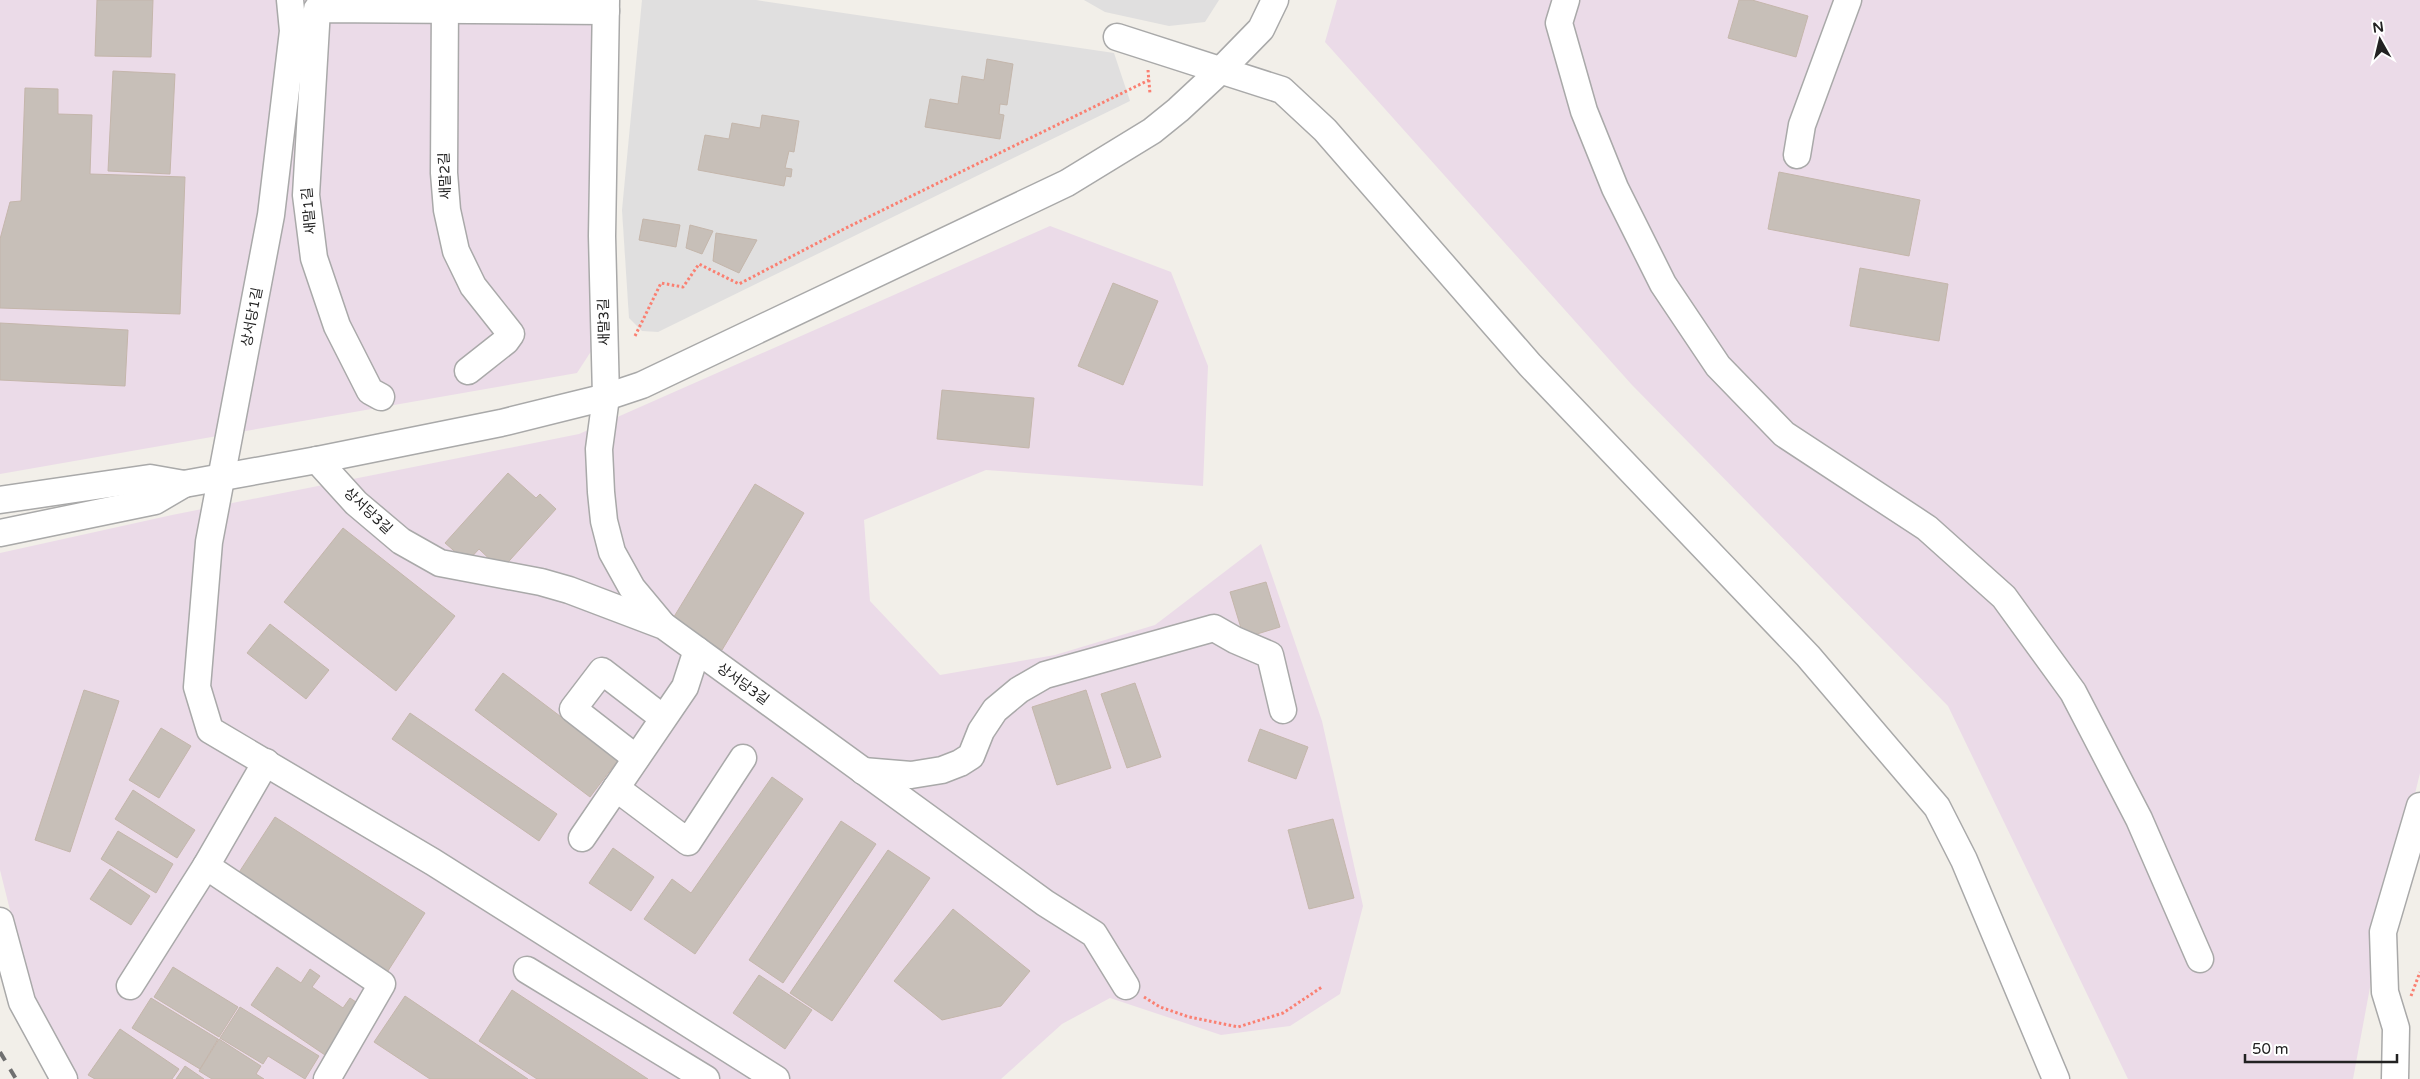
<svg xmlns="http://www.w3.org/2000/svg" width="2420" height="1079" viewBox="0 0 2420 1079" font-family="'Varela Round','Noto Sans KR',sans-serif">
<rect width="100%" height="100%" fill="#f2efe9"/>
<g fill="#e0dfdf">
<path d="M642,0H756L1114,53L1130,101L658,332L642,331L629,318L622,210Z"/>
<path d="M1084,0H1219L1205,22L1169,26L1105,12Z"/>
</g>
<g fill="#ebdbe8">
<path d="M0,0H606L599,339L577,373L0,474Z"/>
<path d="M1337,0H2420V773L2376,955L2353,1079H2128L1948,706L1632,385L1325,42Z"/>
<path d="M1050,226L1171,272L1208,366L1203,486L986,470L864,520L870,601L940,675L1055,655L1155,625L1261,544L1322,721L1363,906L1340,994L1290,1026L1221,1035L1110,998L1062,1024L1001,1079H75L34,1006L0,870V553L172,515L579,434Z"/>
</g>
<g fill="#c7bfb8" stroke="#c4b6ab">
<path d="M97,0H153L151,57L95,56Z"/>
<path d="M1739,0H1752L1808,16L1796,57L1728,38Z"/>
<path d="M987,59L1013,64L1007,105L1000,104L999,114L1004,115L1000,139L925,127L930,99L958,104L962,76L984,80Z"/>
<path d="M113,71L175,74L170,174L108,171Z"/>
<path d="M25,88L58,89V114L92,115L90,174L185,177L180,314L0,308V239L10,202L21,201Z"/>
<path d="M762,115L799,121L794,152L789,151L785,168L792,169L791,177L786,176L784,186L698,170L705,135L729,139L732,123L760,128Z"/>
<path d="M1779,172L1920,200L1909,256L1768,229Z"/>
<path d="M643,219L680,225L676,247L639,240Z"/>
<path d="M690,225L713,231L702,254L686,248Z"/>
<path d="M716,233L757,240L739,273L713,261Z"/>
<path d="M1860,268L1948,284L1939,341L1850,326Z"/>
<path d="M1113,283L1158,301L1123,385L1078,366Z"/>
<path d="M0,323L128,330L125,386L0,380Z"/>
<path d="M942,390L1034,398L1029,448L937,439Z"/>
<path d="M508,473L536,498L540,494L556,509L501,570L479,549L467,562L445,543Z"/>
<path d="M755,484L804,513L722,650L672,620Z"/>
<path d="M343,528L455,616L396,691L284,602Z"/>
<path d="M1266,582L1280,627L1244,638L1230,592Z"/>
<path d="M270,624L329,670L306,699L247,653Z"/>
<path d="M503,673L618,760L590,797L475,710Z"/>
<path d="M1135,683L1161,757L1127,768L1101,694Z"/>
<path d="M84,690L119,701L70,852L35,840Z"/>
<path d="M1086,690L1111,768L1057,785L1032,707Z"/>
<path d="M410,713L557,814L539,841L392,739Z"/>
<path d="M161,728L191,746L159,798L129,780Z"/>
<path d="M1260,729L1308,747L1296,779L1248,761Z"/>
<path d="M772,777L803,799L695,954L644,919L672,879L691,893Z"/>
<path d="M133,790L195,830L177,858L115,819Z"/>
<path d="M275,817L425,913L386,974L236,877Z"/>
<path d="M1333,819L1354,898L1309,909L1288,830Z"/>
<path d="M841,821L876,844L783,983L749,960Z"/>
<path d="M118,831L173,864L156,893L101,859Z"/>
<path d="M613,848L654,877L631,911L589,883Z"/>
<path d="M888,850L930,878L832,1021L790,993Z"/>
<path d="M110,869L150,896L131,925L90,899Z"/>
<path d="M953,909L1030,971L1001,1006L942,1020L894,981Z"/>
<path d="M173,967L238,1007L219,1037L154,997Z"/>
<path d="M277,967L301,983L310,969L320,976L312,987L343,1008L350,998L359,1004L325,1055L251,1005Z"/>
<path d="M759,975L812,1010L785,1049L733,1013Z"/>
<path d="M512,990L648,1079H537L479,1041Z"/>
<path d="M405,996L528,1079H430L374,1042Z"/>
<path d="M151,998L218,1039L200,1069L132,1028Z"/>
<path d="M240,1007L319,1056L305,1079L268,1056L263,1064L220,1038Z"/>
<path d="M120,1029L179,1069L172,1079H95L88,1075Z"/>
<path d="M219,1039L261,1066L256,1074L264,1079H212L199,1071Z"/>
<path d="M185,1066L204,1079H176Z"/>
</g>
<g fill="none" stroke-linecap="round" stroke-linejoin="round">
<defs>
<g id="minor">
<path d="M290,0L293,31L271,215L209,542L197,687L210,730L433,862L776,1079"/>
<path d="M445,0L444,173L447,210L456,251L473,286L511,334L506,341L468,371"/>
<path d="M606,0L602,236L606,397L599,449L601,492L604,521L612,552L632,588L662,624"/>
<path d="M1566,0L1559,23L1584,111L1615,188L1663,284L1718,366L1784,434L1927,528L2004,597L2073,692L2139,819L2200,959"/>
<path d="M1117,37L1282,90L1325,130L1530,365L1808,656L1937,807L1964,860L2056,1079"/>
<path d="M1797,155L1802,125L1848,0"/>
<path d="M381,397L370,391L337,326L314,258L306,195L317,9L606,11"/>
<path d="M317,460L356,503L401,541L440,563L541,582L569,590L664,626L1045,903L1094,934L1126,986"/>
<path d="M0,500L150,478L184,484L317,460L501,423L606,397L642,385L1067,183L1152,131L1178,110L1220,71L1261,29L1275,0"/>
<path d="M0,533L155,501L184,484"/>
<path d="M636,758L573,709L602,671L663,718"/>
<path d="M266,762L206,866L382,984L327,1079"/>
<path d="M863,771L911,775L942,770L960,763L971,756L981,731L995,710L1019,690L1045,675L1214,628L1235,640L1270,655L1283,710"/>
<path d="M616,788L688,842L743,758"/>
<path d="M582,838L685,687L697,650"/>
<path d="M0,921L22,1002L64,1079"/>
<path d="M527,970L706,1079"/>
<path d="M130,986L206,866"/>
<path d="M2395,1079L2396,1028L2385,992L2383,932L2420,806"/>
</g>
</defs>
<use href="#minor" stroke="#a9a9a9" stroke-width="29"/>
<g stroke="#fa8072" stroke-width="3" stroke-dasharray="2.5 2.5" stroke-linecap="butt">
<path d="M1148,70L1150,94"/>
<path d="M635,336L661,283L683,287L699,264L739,284L846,228L1149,80"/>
<path d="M2411,996L2420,972"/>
<path d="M1144,997L1160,1007L1189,1017L1238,1027L1283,1013L1322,987"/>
</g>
<use href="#minor" stroke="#fff" stroke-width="26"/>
<path stroke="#707070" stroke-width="4" stroke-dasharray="10 10" stroke-linecap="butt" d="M0,1052L16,1079"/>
</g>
<g text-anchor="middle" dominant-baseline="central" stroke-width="4" stroke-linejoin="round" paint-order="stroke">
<g font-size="14" fill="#222" stroke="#fff">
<text transform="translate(445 176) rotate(-92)">새말2길</text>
<text transform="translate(309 211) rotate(-95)">새말1길</text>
<text transform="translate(252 317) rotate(-79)">상서당1길</text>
<text transform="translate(604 322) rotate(-91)">새말3길</text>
<text transform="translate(368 511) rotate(43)">상서당3길</text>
<text transform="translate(743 684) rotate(36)">상서당3길</text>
</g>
</g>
<g transform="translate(2380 40) rotate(352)" stroke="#ffffff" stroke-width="4" paint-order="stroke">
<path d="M0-4L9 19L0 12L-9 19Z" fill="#222222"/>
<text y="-8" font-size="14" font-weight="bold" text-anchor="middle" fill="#222222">N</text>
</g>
<path d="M2245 1054v8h152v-8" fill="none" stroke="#222222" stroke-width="2.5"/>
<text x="2252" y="1054" font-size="15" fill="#222222" stroke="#ffffff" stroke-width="4" paint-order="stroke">50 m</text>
</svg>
